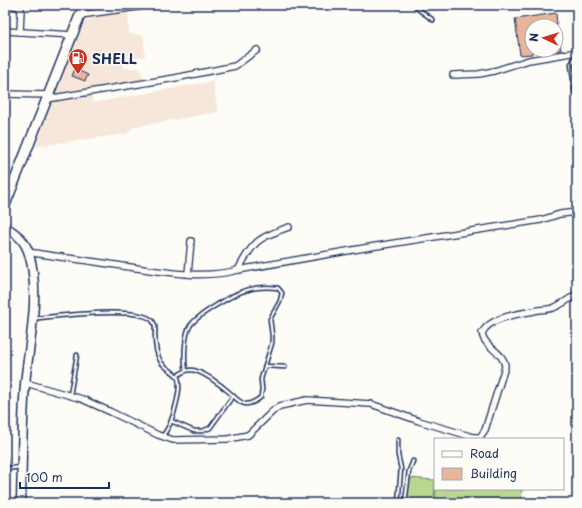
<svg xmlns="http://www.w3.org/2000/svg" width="582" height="508" viewBox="0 0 582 508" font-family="'Playpen Sans',sans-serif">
<rect width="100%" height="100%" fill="#fdfcf7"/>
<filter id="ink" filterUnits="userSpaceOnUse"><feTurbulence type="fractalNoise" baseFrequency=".025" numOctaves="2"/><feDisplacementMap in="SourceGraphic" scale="8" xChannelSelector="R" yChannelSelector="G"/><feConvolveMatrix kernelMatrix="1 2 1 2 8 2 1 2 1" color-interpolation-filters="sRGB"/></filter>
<g filter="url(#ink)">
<g fill="#f7e7db">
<path d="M128,10L129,33L144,36L145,56L121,59L124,68H139L146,82L51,96L84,16Z"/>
<path d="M213,81L218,112L133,127L127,134L36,146L52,102L92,96V103Z"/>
</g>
<g fill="#bbd78e" stroke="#6b8376">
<path d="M410,478L435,480L434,503H407Z"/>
<path d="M436,489H516L522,490L521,503H435Z"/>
</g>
<g fill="#e8b69a" stroke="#1b2f5e">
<path d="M556,13L557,26H532V54L520,55L515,19Z"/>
<path d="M559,36L561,50H556V37Z"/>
<path d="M75,69L88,75L85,81L72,76Z"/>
</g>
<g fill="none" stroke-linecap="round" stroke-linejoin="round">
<defs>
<g id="service">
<path d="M414,5L418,9L433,20"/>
<path d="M577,55L571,64L575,92L577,98"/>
<path d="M35,318C54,317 146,304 154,323C156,327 155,331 155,335C155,345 156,354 161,362C165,368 173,371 177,376C183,385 174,414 170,424C168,428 165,433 162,437"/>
<path d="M265,366L285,367"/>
<path d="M177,376C181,373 186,370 191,370C201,370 221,385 229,392C241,403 245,410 261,397L262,389L261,379L272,343V335L270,319L280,301L282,293L278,288C269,287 257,287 247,290C235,293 197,315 190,326C184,335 184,361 186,371"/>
<path d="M70,395L77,355"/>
<path d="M171,421L194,431H202L210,428L233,396"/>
<path d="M5,457L6,468"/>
<path d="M5,469L21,467"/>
<path d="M398,503L401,469L398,455V440"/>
<path d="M405,503L409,471L413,461"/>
</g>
<g id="minor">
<path d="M7,5L16,6L21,9L20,32"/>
<path d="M80,15L152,5"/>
<path d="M5,31L73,35"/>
<path d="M453,75L479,74L494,71L529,60L577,52"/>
<path d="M5,94L49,95"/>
<path d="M47,99L175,78L235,66L257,50"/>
<path d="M28,252C59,257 91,261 122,266C160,271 201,280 238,270L370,247L541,220L560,214L577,212"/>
<path d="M238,270C254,241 257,238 289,227"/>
<path d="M188,274L191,241"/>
<path d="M26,383L82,399L111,412L158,435L173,440L228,439L248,435L274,410L280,406L307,400L371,404L419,421L473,437H480L485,430L505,367C505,352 484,348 482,333C490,317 518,314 534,311C540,309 547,310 553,308C561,305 569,299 577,294"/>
</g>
<path id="secondary" d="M5,227C17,234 25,240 29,254C41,293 29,343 25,384C22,424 22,463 21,503"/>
<path id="primary" d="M5,205L84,5"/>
</defs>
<use href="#service" stroke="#1b2f5e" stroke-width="5.5"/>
<use href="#minor" stroke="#1b2f5e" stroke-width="8"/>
<use href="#secondary" stroke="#1b2f5e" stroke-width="11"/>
<use href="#primary" stroke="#1b2f5e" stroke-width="12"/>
<use href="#service" stroke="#fdfcf7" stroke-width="2.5"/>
<use href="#minor" stroke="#fdfcf7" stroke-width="5.5"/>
<use href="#secondary" stroke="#fdfcf7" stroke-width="8"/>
<use href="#primary" stroke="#fdfcf7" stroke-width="9"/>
</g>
</g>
<defs>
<symbol id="fuel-pin" viewBox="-11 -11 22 30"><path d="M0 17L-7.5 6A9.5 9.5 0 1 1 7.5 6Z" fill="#c8321e" stroke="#fdfcf7"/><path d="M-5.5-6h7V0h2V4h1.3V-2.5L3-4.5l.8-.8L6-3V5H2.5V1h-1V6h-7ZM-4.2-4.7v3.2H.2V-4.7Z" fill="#fff"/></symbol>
</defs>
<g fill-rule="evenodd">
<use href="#fuel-pin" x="67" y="47" width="22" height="30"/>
</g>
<g text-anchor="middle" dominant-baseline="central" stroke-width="3" stroke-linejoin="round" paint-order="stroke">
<g font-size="14" font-weight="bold" fill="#1b2f5e" stroke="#fdfcf7" text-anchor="start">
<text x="92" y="58">SHELL</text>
</g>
</g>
<rect width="582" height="508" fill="none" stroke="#fdfcf7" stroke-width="20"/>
<rect x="10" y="10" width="562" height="488" fill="none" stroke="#1b2f5e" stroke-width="1.5" filter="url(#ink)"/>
<rect x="434" y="438" width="130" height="52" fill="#fdfcf7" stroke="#a3aaba"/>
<rect x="442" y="451" width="20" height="6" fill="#fdfcf7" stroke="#a3aaba"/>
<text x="470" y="458" font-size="12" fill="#1b2f5e">Road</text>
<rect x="442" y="468" width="20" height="12" fill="#e8b69a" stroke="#a3aaba"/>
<text x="470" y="478" font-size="12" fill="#1b2f5e">Building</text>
<g transform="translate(544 38) rotate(274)"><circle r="19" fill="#fdfcf7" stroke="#a3aaba"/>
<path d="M0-3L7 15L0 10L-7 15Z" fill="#c8321e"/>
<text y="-6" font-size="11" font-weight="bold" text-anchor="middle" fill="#1b2f5e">N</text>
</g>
<path d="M20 482v6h89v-6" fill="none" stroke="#1b2f5e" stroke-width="2"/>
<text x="26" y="482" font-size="12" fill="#1b2f5e" stroke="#fdfcf7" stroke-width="3" paint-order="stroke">100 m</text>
</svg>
